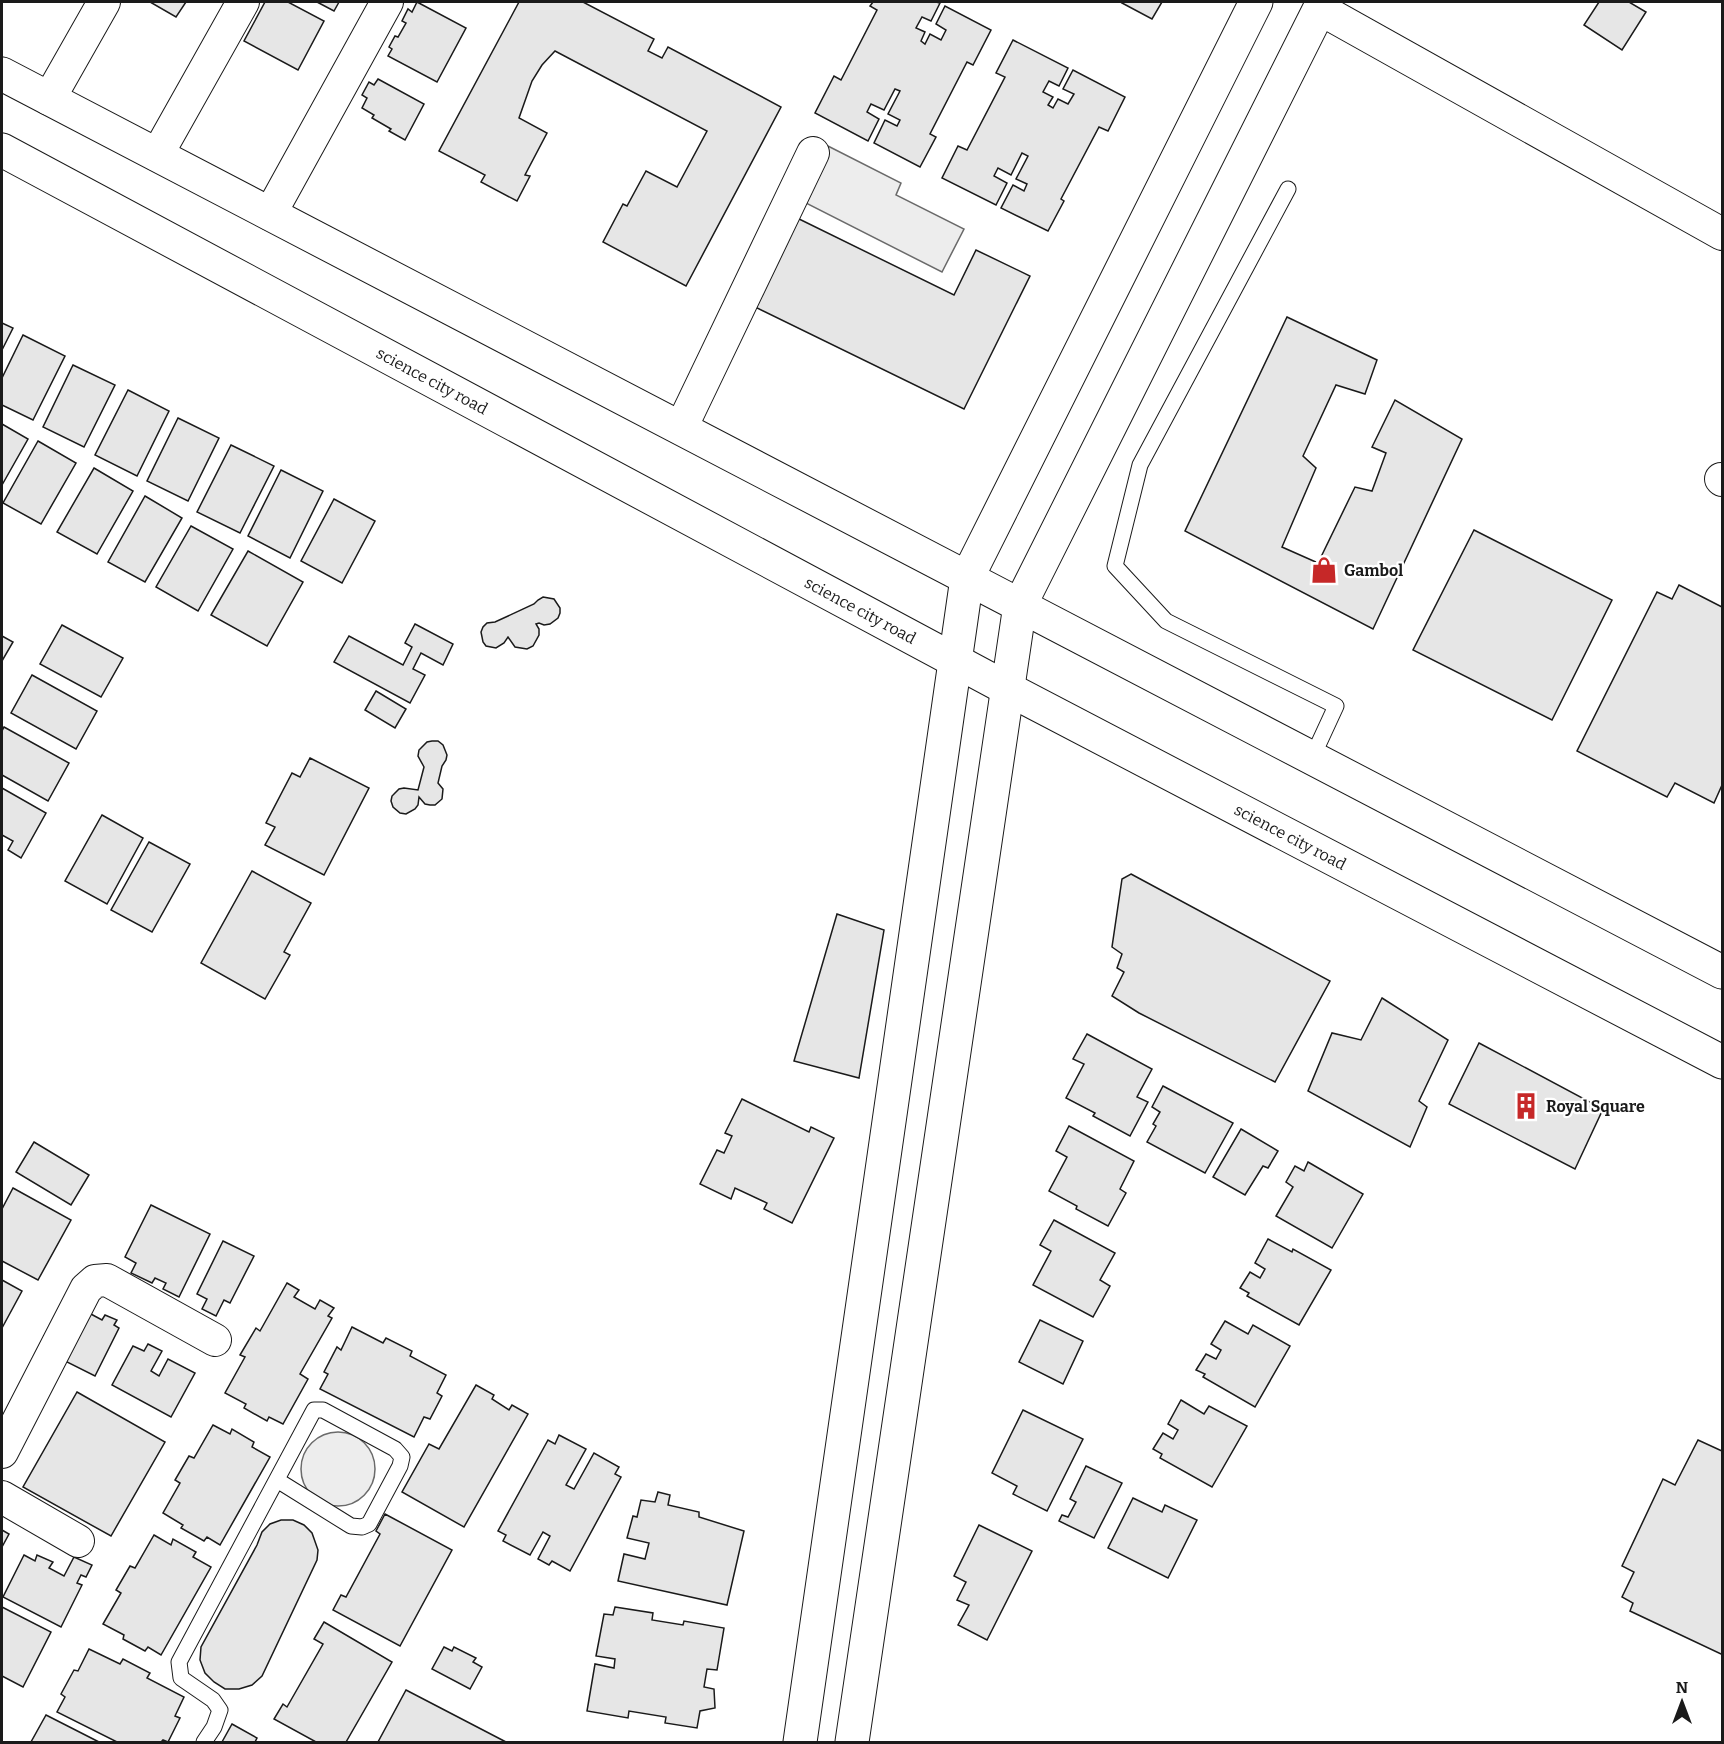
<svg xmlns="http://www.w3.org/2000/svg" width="1724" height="1744" viewBox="0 0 1724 1744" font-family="Bitter,serif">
<rect width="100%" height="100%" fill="#fff"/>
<g fill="#ededed" stroke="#6a6a6a" stroke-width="1.5">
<path d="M824,144L901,183L896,195L964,229L942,272L796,198Z"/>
<circle cx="338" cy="1469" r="37"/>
</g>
<g fill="#e6e6e6" stroke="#1a1a1a" stroke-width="1.5">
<path d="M150,2H186L176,17Z"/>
<path d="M265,2H288L324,21L298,70L244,41Z"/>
<path d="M317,2H339L334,11Z"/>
<path d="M417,2L466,28L437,82L388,56L392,49L389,47L395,36L398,37L406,23L402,21L408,9L412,12Z"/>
<path d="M519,2H583L654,39L648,51L662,58L668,47L781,107L686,286L603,242L623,204L627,206L646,171L677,187L707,131L555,51L542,65L532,81L519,118L547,133L525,175L530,176L517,201L481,182L485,175L439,151Z"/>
<path d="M873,2H936L940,3L931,21L922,17L916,28L925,32L921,41L925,44L930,34L941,40L946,30L936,24L945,6L991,30L973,65L967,62L930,134L936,137L920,167L874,143L885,120L897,126L900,120L888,114L900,91L895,89L884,110L871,104L867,112L879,119L868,141L815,113L834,76L841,80L877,10L870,6Z"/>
<path d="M1123,2H1162L1152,19L1122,3Z"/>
<path d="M1599,2H1629L1646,12L1622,50L1584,25Z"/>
<path d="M1013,40L1068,68L1059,86L1049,81L1043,92L1053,97L1048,105L1053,108L1058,99L1068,104L1074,94L1063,89L1073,70L1125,97L1108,131L1099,127L1061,199L1064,201L1048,231L1001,208L1013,185L1024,191L1027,184L1016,179L1028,156L1022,153L1011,175L998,168L994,176L1007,183L996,205L942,178L958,146L967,150L1005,77L996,73Z"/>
<path d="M378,79L424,104L405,140L389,131L391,129L372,118L374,115L362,108L367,98L362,95L369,82L374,85Z"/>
<path d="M793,216L954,295L976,250L1030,276L964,409L749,304Z"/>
<path d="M1287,317L1377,360L1365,394L1336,385L1303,456L1316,468L1282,547L1318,563L1355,487L1372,491L1386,453L1372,447L1395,400L1462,439L1373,629L1185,531Z"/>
<path d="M2,323L13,328L2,350Z"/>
<path d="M23,335L65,356L33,420L2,405V378Z"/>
<path d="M73,365L115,385L84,447L43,427Z"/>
<path d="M128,390L169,411L137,476L95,455Z"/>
<path d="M178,418L219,438L188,501L147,481Z"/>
<path d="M2,424L28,439L2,485Z"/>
<path d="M38,441L76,463L41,524L3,503Z"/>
<path d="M231,445L274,466L240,533L197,512Z"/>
<path d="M94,468L133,491L97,554L57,532Z"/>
<path d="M281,470L323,491L290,558L248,536Z"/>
<path d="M145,496L182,518L145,582L108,562Z"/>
<path d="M334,499L375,521L342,583L301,561Z"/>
<path d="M191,526L233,549L198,611L156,587Z"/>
<path d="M1474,530L1612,600L1552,720L1413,650Z"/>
<path d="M248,551L303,582L267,646L211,615Z"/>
<path d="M1679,585L1722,607V785L1714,803L1675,783L1667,797L1577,751L1657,592L1672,599Z"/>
<path d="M543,597L554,599L560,608V613L558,618L550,624L544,625L539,623L536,624L539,629V635L533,646L527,649L515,647L508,637L504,643L496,648L486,646L483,642L481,632L483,627L487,623L495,622L534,604L538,600Z"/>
<path d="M415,624L453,644L443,665L421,653L413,669L425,675L410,703L334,662L349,636L403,665L412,647L405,643Z"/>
<path d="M62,625L123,658L101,697L40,664Z"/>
<path d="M2,636L13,642L2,661Z"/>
<path d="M32,675L97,711L76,749L11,713Z"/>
<path d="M376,691L406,709L395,728L365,710Z"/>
<path d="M4,727L69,763L48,801L2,775V731Z"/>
<path d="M432,741H438L443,745L447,755L446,760L442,766L438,783L443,789L442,799L435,805H430L425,804L419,797L418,805L415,809L406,814L400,813L393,807L391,801L392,796L399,789L404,788L418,790L424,767L418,756L419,750L427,742Z"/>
<path d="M310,758L369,788L324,875L265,845L275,827L266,823L292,773L300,777Z"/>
<path d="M2,788L46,813L21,858L8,850L13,841L2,835Z"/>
<path d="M102,815L143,838L107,904L65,881Z"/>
<path d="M149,842L190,864L152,932L111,910Z"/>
<path d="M252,871L311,903L284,952L290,955L265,999L201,963Z"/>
<path d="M1131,874L1330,981L1275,1082L1139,1013L1112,996L1124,972L1117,968L1122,954L1112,947L1122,879Z"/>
<path d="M837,914L884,930L859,1078L794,1061Z"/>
<path d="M1382,998L1448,1040L1419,1101L1427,1107L1410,1147L1308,1091L1332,1033L1361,1040Z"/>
<path d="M1087,1034L1152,1069L1137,1097L1148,1102L1130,1136L1093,1116L1095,1113L1066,1098L1084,1064L1073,1059Z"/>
<path d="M1479,1043L1603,1109L1575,1169L1449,1104Z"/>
<path d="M1163,1086L1233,1123L1205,1173L1147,1142L1156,1126L1153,1124L1160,1112L1152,1107Z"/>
<path d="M742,1099L809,1132L811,1127L834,1138L792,1223L764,1209L767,1203L735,1188L731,1199L700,1184L717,1150L724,1153L732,1136L725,1133Z"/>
<path d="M1069,1126L1134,1161L1120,1189L1126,1193L1108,1226L1076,1209L1077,1206L1049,1191L1067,1157L1056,1151Z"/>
<path d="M1241,1129L1278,1151L1268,1168L1263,1166L1245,1195L1213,1177Z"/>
<path d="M34,1142L89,1175L71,1205L16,1172Z"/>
<path d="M1308,1162L1363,1194L1332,1248L1276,1216L1293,1187L1286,1182L1295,1166L1304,1171Z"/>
<path d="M13,1188L71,1220L38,1280L2,1261V1209Z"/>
<path d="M151,1205L210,1234L179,1297L163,1289L166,1283L155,1278L152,1283L131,1273L136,1263L125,1257Z"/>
<path d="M1054,1220L1115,1253L1100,1280L1110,1286L1093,1317L1033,1285L1051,1251L1040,1245Z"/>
<path d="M1268,1239L1292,1252L1293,1249L1331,1270L1299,1325L1247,1296L1249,1293L1240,1288L1250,1272L1260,1278L1265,1269L1255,1263Z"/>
<path d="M223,1241L254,1256L230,1303L224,1300L216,1316L202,1309L207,1299L197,1294Z"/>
<path d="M2,1280L22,1291L2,1328Z"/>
<path d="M287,1283L299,1290L294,1297L315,1309L320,1300L334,1308L328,1316L332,1318L300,1374L308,1379L283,1424L269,1417L267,1421L244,1408L246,1404L225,1393L245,1357L240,1355L256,1328L260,1331Z"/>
<path d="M89,1313L102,1320L105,1315L117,1320L114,1325L119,1328L95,1376L65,1361Z"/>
<path d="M1040,1320L1083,1341L1063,1384L1019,1362Z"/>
<path d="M1225,1321L1248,1334L1253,1325L1290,1346L1255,1407L1203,1377L1205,1374L1196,1370L1206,1354L1216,1359L1221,1350L1211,1344Z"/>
<path d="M352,1327L383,1343L386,1338L412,1351L410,1356L446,1375L437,1393L442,1396L430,1419L424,1417L414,1437L320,1389L328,1374L324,1372L337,1347L341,1350Z"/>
<path d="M148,1344L162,1351L151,1371L159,1376L168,1359L195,1373L171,1417L112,1385L133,1346L144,1351Z"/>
<path d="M476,1385L494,1395L492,1399L509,1410L512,1405L528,1414L464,1527L402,1492L429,1444L439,1449Z"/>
<path d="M77,1392L165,1442L111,1536L23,1487Z"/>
<path d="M1181,1400L1204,1414L1209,1406L1247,1426L1212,1487L1160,1458L1162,1454L1153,1449L1163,1433L1173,1439L1178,1430L1168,1424Z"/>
<path d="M1023,1410L1083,1439L1047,1511L1013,1494L1017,1486L992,1473Z"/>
<path d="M213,1425L230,1434L232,1429L254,1442L252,1447L270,1457L220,1545L207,1537L204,1541L181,1528L183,1525L163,1513L180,1483L175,1480L189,1456L194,1458Z"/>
<path d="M559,1435L586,1449L566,1485L574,1489L594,1453L619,1467L615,1474L621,1477L570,1571L552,1561L549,1565L538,1559L550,1536L543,1532L530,1555L503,1541L506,1535L498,1531L548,1440L555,1444Z"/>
<path d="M1698,1440L1722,1451V1654H1721L1630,1611L1633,1603L1622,1597L1634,1572L1622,1566L1663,1479L1675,1485Z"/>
<path d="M1086,1466L1122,1483L1094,1538L1059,1521L1062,1515L1068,1517L1076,1502L1070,1499Z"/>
<path d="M658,1492L670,1495L668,1505L699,1512V1517L744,1531L727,1605L618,1581L624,1554L645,1559L649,1543L627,1538L633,1516L637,1517L641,1500L655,1502Z"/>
<path d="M1133,1498L1162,1512L1165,1505L1197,1520L1168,1578L1108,1548Z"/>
<path d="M385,1514L452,1550L400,1646L333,1610L341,1595L346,1597L380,1534L376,1531Z"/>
<path d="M281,1520H293L304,1525L312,1533L318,1550L317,1560L262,1676L252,1685L239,1689H225L214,1682L205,1673L200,1660L201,1647L257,1545L262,1532L270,1524Z"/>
<path d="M979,1525L1032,1551L987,1640L958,1625L969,1605L957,1600L966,1582L954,1576Z"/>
<path d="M2,1530L9,1534L2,1547Z"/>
<path d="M154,1535L171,1545L173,1539L196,1552L193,1557L211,1567L161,1655L148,1647L145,1651L123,1639L124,1635L103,1624L121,1593L116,1590L130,1566L135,1568Z"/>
<path d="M24,1555L35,1561L37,1555L53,1562L49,1568L64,1576L74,1557L92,1565L86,1577L81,1575L77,1583L82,1585L61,1627L3,1597Z"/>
<path d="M2,1607L51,1632L23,1687L2,1676Z"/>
<path d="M615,1607L653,1613L652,1620L683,1625L684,1621L724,1628L717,1670L707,1669L704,1687L714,1689L715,1708L700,1711L697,1728L665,1723L666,1717L629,1711L628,1718L587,1711L595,1664L614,1668L615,1659L596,1656L604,1614L613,1615Z"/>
<path d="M324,1622L392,1662L346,1742H316L274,1719L283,1704L287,1707L323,1644L314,1639Z"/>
<path d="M444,1647L452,1651L454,1647L476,1658L473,1662L482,1667L470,1689L432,1669Z"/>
<path d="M89,1649L120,1664L123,1659L150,1673L147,1678L184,1697L175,1716L180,1718L168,1742L163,1740L161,1742H117L57,1712L65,1697L61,1694L74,1670L78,1671Z"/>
<path d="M406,1690L506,1742H378Z"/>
<path d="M46,1715L99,1742H31Z"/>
<path d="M232,1724L257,1738L255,1742H222Z"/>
</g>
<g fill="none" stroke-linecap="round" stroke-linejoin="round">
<defs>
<g id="service">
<path d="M1288,189L1140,465L1115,566L1166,621L1336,706L1312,758"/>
<path d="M204,1742L214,1727L220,1710L213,1700L181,1678L179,1662L314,1410H323L395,1449L402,1457L400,1466L369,1524L362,1527L351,1526L277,1480"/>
</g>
<g id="minor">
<path d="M1320,9L1722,234"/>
<path d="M49,99L104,2"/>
<path d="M157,155L243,2"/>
<path d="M270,214L387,2"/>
<path d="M681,428L813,153"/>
<path d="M1721,479L1722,480"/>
<path d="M2,1452L86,1289L95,1281L107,1280L215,1340"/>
<path d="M2,1497L78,1541"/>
</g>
<g id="tertiary">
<path d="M800,1742L967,578L1256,2"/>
<path d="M852,1742L1020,605L1323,2"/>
</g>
<g id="secondary">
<path d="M2,74L1722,972"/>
<path id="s1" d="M2,150L1008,689L1722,1062"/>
</g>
</defs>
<use href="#service" stroke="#1a1a1a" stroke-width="17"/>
<use href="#minor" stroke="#1a1a1a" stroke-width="34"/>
<use href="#tertiary" stroke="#1a1a1a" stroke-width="35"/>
<use href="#secondary" stroke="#1a1a1a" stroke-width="35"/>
<use href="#service" stroke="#fff" stroke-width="15"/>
<use href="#minor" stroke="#fff" stroke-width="32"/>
<use href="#tertiary" stroke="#fff" stroke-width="33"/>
<use href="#secondary" stroke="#fff" stroke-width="33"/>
</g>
<defs>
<symbol id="shop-bare" viewBox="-9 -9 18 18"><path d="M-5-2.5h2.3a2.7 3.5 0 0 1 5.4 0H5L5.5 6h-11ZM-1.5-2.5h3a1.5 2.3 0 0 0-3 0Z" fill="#c62828" stroke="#fff" stroke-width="2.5" paint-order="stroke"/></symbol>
<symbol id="building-bare" viewBox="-9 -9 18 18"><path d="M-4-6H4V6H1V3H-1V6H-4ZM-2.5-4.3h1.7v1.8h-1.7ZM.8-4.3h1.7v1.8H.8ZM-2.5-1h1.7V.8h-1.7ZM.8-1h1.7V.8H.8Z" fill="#c62828" stroke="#fff" stroke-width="2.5" paint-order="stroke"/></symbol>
</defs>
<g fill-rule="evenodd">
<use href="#shop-bare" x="1305" y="551" width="38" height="38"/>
<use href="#building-bare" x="1507" y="1087" width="38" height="38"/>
</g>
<g text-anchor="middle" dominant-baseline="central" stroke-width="4.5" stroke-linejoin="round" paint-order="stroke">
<g font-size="16" fill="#1a1a1a" stroke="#fff">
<text stroke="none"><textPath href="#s1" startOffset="488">science city road</textPath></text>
<text stroke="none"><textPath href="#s1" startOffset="974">science city road</textPath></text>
<text stroke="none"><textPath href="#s1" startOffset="1460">science city road</textPath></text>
</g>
<g font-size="16" font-weight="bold" fill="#1a1a1a" stroke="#fff" text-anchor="start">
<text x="1344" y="570">Gambol</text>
<text x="1546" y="1106">Royal Square</text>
</g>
</g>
<rect width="1724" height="1744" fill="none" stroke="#1a1a1a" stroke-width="6"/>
<g transform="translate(1682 1702)" stroke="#ffffff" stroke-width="4.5" paint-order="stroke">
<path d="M0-4.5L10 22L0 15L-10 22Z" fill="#1a1a1a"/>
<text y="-9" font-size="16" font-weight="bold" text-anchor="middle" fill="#1a1a1a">N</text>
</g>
</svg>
